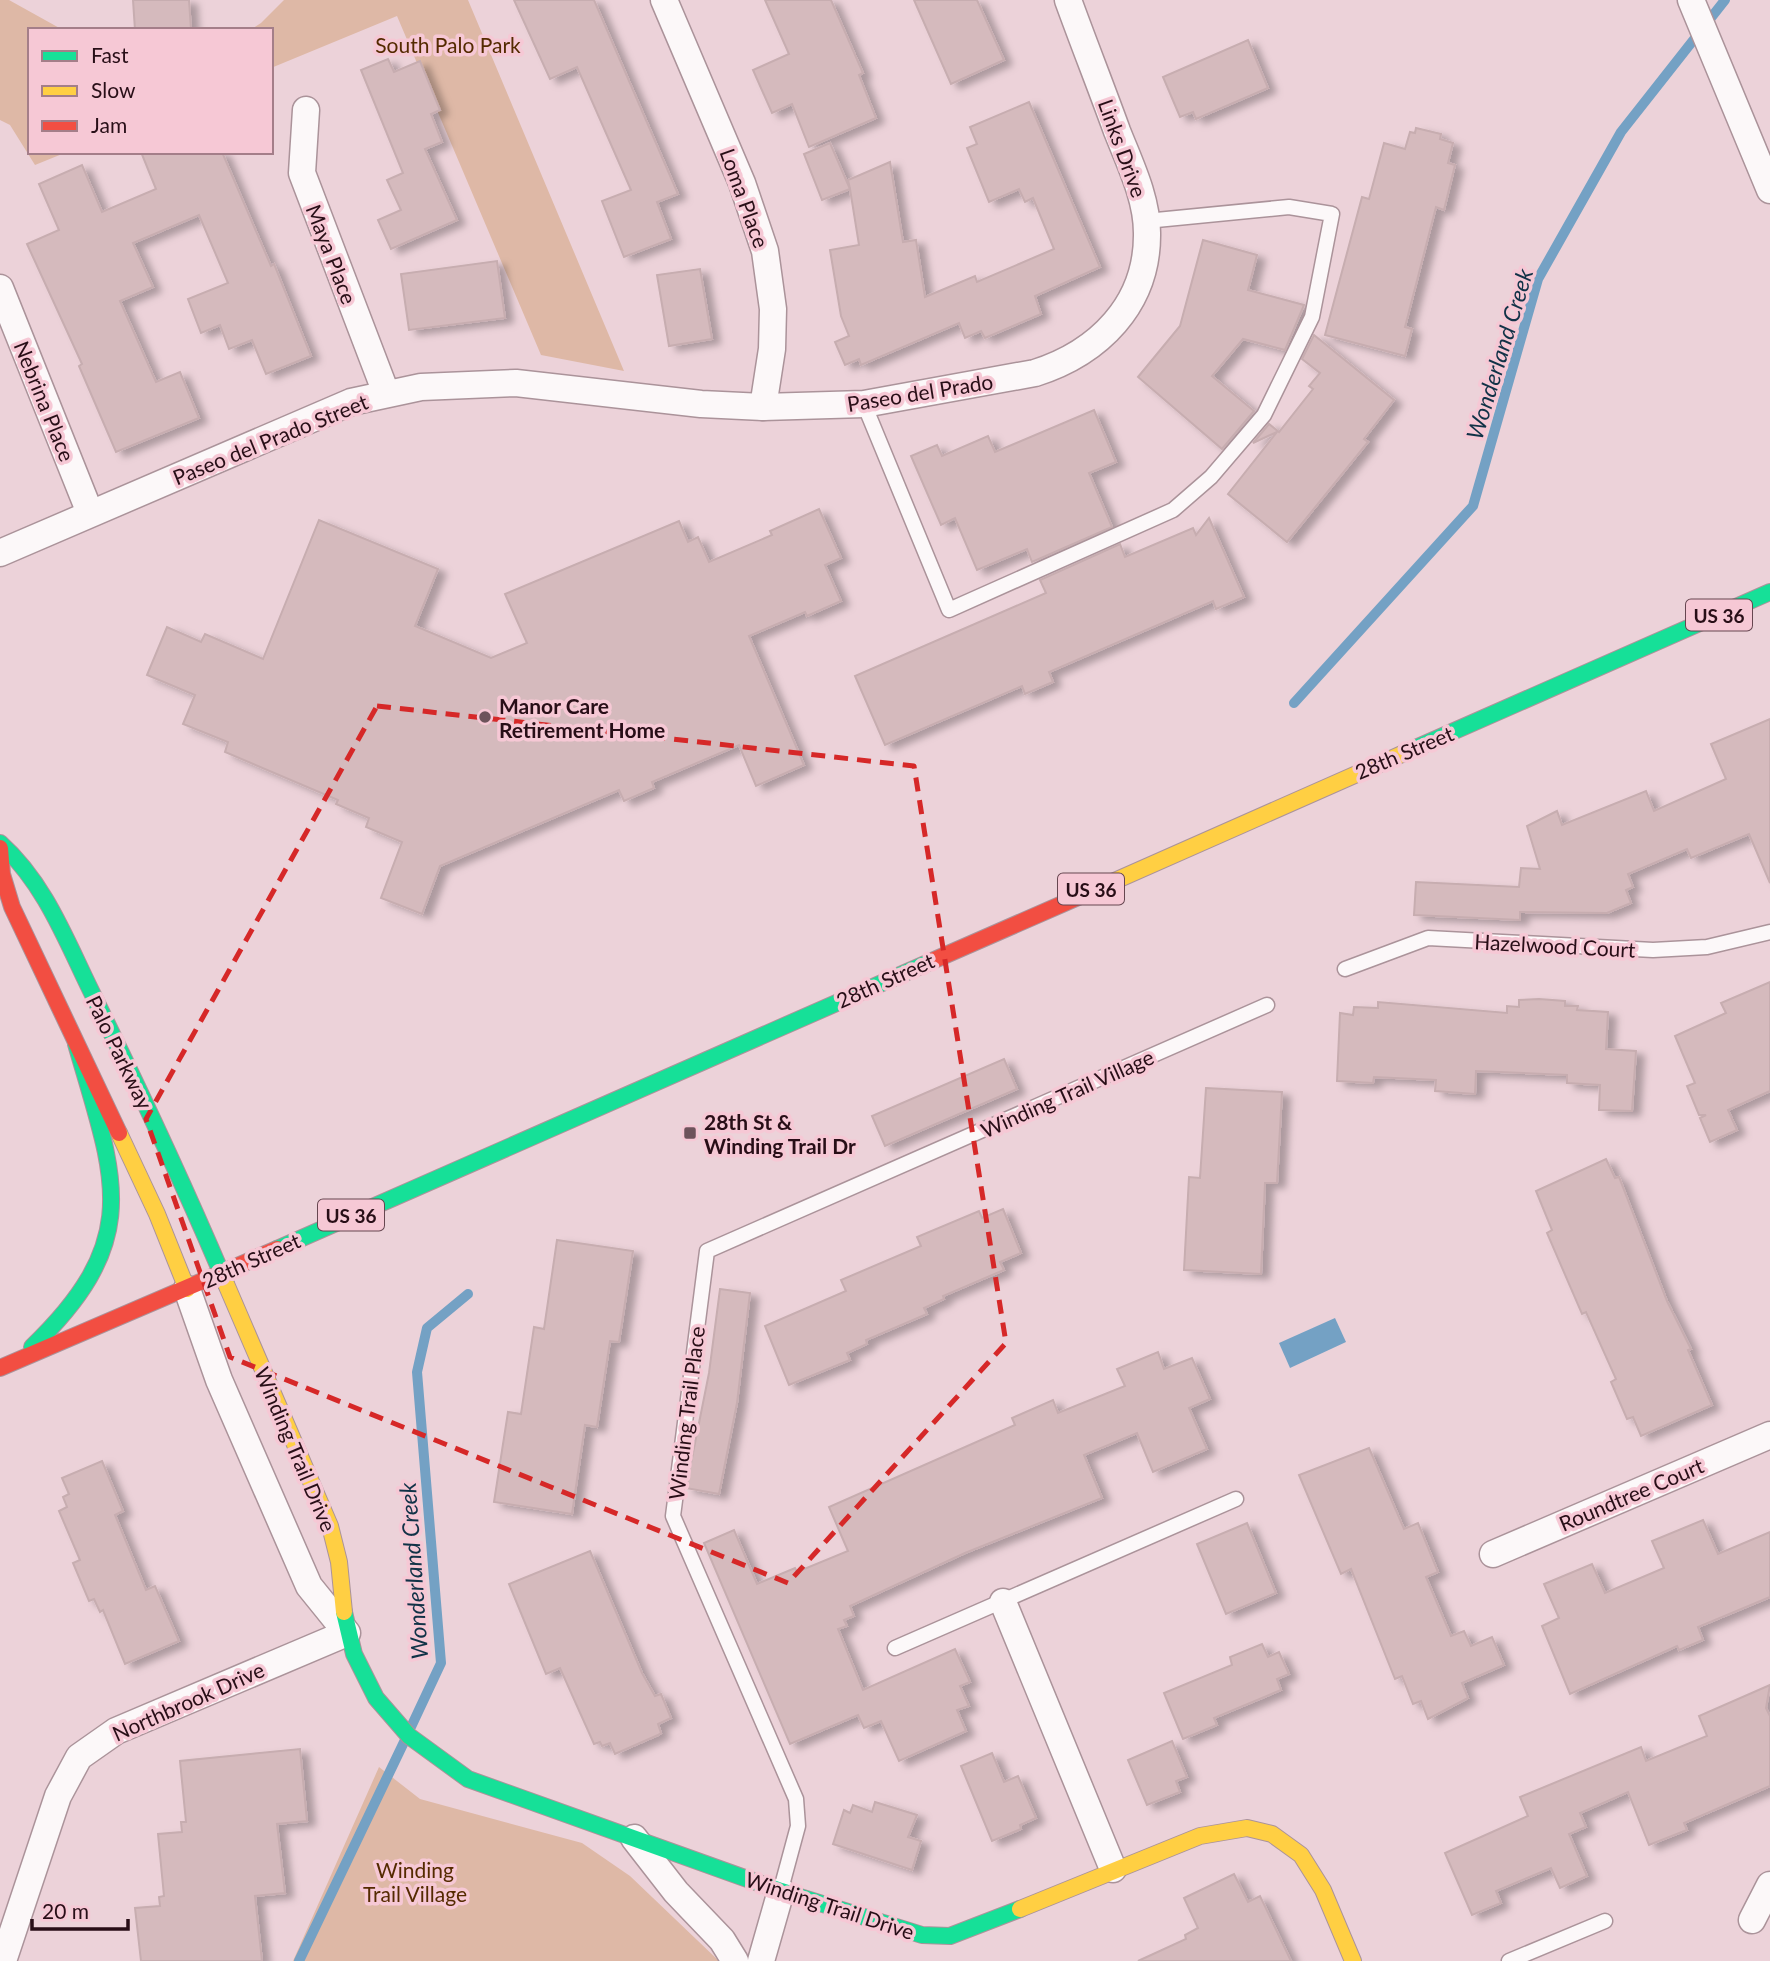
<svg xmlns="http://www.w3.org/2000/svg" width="1770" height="1961" viewBox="0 0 1770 1961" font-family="Lato,sans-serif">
<defs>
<filter id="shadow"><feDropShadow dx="8" dy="4.5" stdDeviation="3.5" flood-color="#0004"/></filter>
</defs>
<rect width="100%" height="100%" fill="#ecd2d9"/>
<g fill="#deb8a6">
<path d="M0,0H9L63,30H30V152H67L35,165L10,125L0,120Z"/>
<path d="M284,0H468L624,371L541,355L397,16L271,68V30H250L261,23Z"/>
<path d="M379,1767L420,1799L582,1843L630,1876L719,1961H293Z"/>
</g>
<path fill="#74a1c4" d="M1335,1318L1346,1342L1290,1368L1279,1343Z"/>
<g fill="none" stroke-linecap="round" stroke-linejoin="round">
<g stroke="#74a1c4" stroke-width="10">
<path d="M1294,703L1473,506L1538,279L1621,132L1725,0"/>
<path d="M411,1727L441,1663L417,1372L427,1328L468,1294"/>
<path d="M299,1961L405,1740"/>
</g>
</g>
<g fill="#d5babd" stroke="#c7adb0" stroke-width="2" filter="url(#shadow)">
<path d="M133,0H189L191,30H135Z"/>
<path d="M514,0H594L678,194L657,202L671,239L624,257L602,201L631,190L577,67L550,79Z"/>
<path d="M765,0H831L863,73L859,75L876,118L809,147L792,104L772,113L753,70L789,54Z"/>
<path d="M914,0H977L1004,60L951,84Z"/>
<path d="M1248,40L1268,88L1196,119L1193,112L1180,117L1163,77Z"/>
<path d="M388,59L394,72L420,61L440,110L431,114L442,142L425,149L457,220L391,249L378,220L401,210L387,180L403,173L361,70Z"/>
<path d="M1029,102L1100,267L1035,296L1041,314L985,338L981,331L965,338L959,323L861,365L859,359L845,365L835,342L849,336L841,316L830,250L859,245L850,189L822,200L804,154L830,143L850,189L848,180L890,162L903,242L916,240L925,297L975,276L977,282L1054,249L1033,198L1025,202L1019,189L989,202L967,148L977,144L970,127Z"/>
<path d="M1416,128L1441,134L1440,139L1453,143L1448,163L1455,165L1444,210L1436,207L1405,327L1412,329L1405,356L1325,335L1362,197L1369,199L1384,143L1405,149L1410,132L1415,133Z"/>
<path d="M141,152H222L271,266L274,264L311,356L266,374L252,340L229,349L220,325L201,333L188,299L228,283L199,215L133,243L153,287L120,301L156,382L180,372L199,418L116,452L79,366L82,364L27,244L59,230L39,184L82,165L102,212L156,189Z"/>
<path d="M1203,240L1257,255L1248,290L1304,305L1285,350L1243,339L1212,376L1254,411L1222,449L1138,377L1180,326Z"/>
<path d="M497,261L505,318L409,330L401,274Z"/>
<path d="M700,269L712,339L669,346L657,275Z"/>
<path d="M1314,335L1394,400L1364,439L1368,442L1287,542L1228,494L1277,432L1253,443L1269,424L1279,432L1313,389L1309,386L1320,373L1302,359Z"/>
<path d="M1094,410L1116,462L1089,473L1112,527L1032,562L1027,549L977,570L955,518L941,525L911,456L937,445L942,456L988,436L995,452Z"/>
<path d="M819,509L841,558L825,565L841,601L807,616L805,612L749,636L804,765L756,786L739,745L652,782L654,788L624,801L619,790L440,866L422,914L381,898L402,842L366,827L369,818L336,804L338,800L225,752L228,742L183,724L195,695L147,675L167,627L201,642L205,634L263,659L319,520L438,569L415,626L491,658L527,643L505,594L679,521L688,542L698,537L709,562L772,535L770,531Z"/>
<path d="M1209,518L1244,597L1216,609L1213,601L1049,672L1053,682L1025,694L1022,686L885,745L855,676L1046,593L1040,580L1120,544L1125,557L1193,528L1196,535Z"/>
<path d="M1770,719V883L1749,834L1691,858L1687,849L1628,874L1633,887L1626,890L1631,903L1607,913L1520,912V920L1414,915L1416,882L1519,887L1521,868L1540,869L1527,826L1557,811L1562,825L1646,791L1654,811L1726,779L1711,744Z"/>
<path d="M1770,982V1091L1728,1110L1737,1130L1710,1142L1700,1118L1706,1115H1699L1687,1086L1695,1083L1675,1036L1726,1013L1721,1003Z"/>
<path d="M1539,999L1565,1001V1006H1578L1577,1010L1608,1012L1606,1049L1636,1051L1632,1111L1599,1110L1600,1085L1567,1083V1075L1476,1071L1475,1094L1435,1091L1436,1080L1374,1077L1373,1083L1337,1081L1340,1013L1353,1015L1354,1007L1378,1008V1002L1507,1013V1006L1519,1007V1000Z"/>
<path d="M1004,1059L1017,1089L885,1146L872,1116Z"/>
<path d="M1206,1088L1282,1092L1277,1183H1265L1261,1274L1184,1270L1189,1177L1200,1178Z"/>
<path d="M1606,1159L1615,1178L1619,1177L1667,1301L1691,1349L1688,1350L1712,1405L1641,1436L1633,1417L1627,1419L1611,1382L1616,1379L1586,1312L1582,1314L1547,1233L1552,1230L1536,1191Z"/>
<path d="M1003,1209L1021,1253L1000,1262L1004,1270L943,1296L944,1299L924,1308L927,1314L866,1340L867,1344L847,1353L850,1360L789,1385L765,1326L846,1291L841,1280L921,1246L917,1237L979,1211L982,1218Z"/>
<path d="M557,1240L633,1251L619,1342L610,1341L597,1427L585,1425L572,1514L494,1502L508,1412L521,1414L534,1327L544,1329Z"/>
<path d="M720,1289L750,1293L737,1403L719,1494L686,1488L709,1373Z"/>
<path d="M1158,1352L1164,1369L1192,1358L1210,1399L1189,1408L1207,1449L1153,1472L1137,1433L1084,1455L1102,1498L965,1553L850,1606L854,1616L844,1620L847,1626L838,1629L863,1690L955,1649L970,1682L960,1686L969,1706L957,1710L966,1731L899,1761L881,1721L864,1728L858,1715L790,1744L704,1543L734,1530L757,1584L795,1568L797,1572L848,1551L829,1507L1015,1425L1012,1418L1053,1400L1058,1413L1125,1386L1117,1369Z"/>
<path d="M1369,1448L1404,1529L1418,1523L1438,1572L1426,1577L1451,1636L1464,1631L1471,1646L1492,1637L1504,1665L1462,1683L1468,1698L1428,1719L1421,1701L1413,1704L1402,1676L1395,1679L1351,1569L1341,1574L1299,1475Z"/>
<path d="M102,1461L123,1511L115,1515L146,1590L155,1586L179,1641L125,1664L103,1610L100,1612L94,1599L89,1601L73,1563L80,1560L59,1511L67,1507L63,1497L69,1494L62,1478Z"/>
<path d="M1703,1520L1718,1554L1770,1532V1597L1698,1627L1703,1640L1679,1650L1677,1646L1570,1694L1542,1626L1559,1618L1544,1584L1592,1564L1605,1593L1664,1568L1652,1541Z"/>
<path d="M1247,1523L1276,1593L1226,1614L1197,1544Z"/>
<path d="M590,1551L642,1673L655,1696L661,1694L671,1718L658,1724L661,1733L658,1735L615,1754L610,1743L602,1746L600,1742L594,1744L560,1668L546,1674L509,1584Z"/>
<path d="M1262,1644L1268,1657L1279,1652L1289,1674L1277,1679L1281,1690L1214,1718L1217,1725L1183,1739L1164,1693L1232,1665L1230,1657Z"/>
<path d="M1770,1685L1766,1708L1770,1716V1786L1684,1823L1687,1830L1649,1845L1628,1792L1580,1813L1586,1827L1569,1834L1587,1876L1560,1888L1551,1868L1496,1891L1501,1903L1472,1915L1445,1853L1528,1816L1520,1797L1641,1747L1646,1761L1707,1736L1699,1716Z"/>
<path d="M1172,1741L1187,1777L1176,1781L1180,1792L1147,1805L1128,1760Z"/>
<path d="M300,1749L307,1821L277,1824L285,1893L255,1896L262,1961H141L135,1908L160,1906L159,1897L164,1896L158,1834L182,1832L181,1822H186L180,1761Z"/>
<path d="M992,1753L1004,1782L1018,1776L1036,1818L1020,1825L1021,1829L992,1841L961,1766Z"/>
<path d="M875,1802L917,1815L908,1837L921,1841L912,1870L833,1844L844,1810L850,1813L853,1805L872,1812Z"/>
<path d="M1234,1874L1248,1902L1260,1896L1291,1961H1138L1186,1939L1185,1935L1198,1928L1184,1898Z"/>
</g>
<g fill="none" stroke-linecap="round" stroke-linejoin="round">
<defs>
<g id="lane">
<path d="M864,404L949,610L1173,510L1211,477L1264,415L1312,317L1332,214L1289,207L1146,221"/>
<path d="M1345,969L1428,938L1653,950L1707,947L1770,932"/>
<path d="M895,1648L1236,1499"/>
<path d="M781,1889L798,1826L796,1799L673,1516L707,1251L1267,1005"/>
<path d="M1509,1961L1605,1921"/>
</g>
<g id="street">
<path d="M664,0L742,183L765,251L773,309L772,349L763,407"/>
<path d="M1691,0L1770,190"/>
<path d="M306,110L302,173L386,393"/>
<path d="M0,288L90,513"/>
<path d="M0,553L351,402L421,387L516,383L701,404L763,407L864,404L1035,373C1098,353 1148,305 1147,233C1147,198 1130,164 1117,131C1101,87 1084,44 1068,0"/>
<path d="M1493,1554L1770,1435"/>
<path d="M1003,1602L1113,1869"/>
<path d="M634,1838L676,1892L722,1940L735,1961"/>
<path d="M1752,1920L1770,1885"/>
<path d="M3,1961L58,1796L79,1757L116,1731L347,1633L309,1586L219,1380L187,1289"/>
<path d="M761,1961L781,1891"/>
</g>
<g id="fast">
<path d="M1402,754L1770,592"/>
<path d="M0,843C46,884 67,943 94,997C140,1091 185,1187 226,1284"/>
<path d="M277,1249L932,961"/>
<path d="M32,1347C145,1238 115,1179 76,1044"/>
<path d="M344,1612L354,1654L376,1698L409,1736L468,1779L781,1891L922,1935L950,1936L1020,1909"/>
</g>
<g id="slow">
<path d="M1092,891L1402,754"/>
<path d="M119,1133L157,1214L187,1289"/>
<path d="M226,1284L330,1526L339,1562L344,1612"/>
<path d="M1020,1909L1200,1836L1247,1828L1272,1834L1301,1855L1323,1890L1353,1961"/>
</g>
<g id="jam">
<path d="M0,848L2,874L12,907L119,1133"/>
<path d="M932,961L1092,891"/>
<path d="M0,1368L277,1249"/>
</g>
</defs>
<use href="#lane" stroke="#ab939a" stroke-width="17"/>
<use href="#street" stroke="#ab939a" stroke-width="29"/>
<use href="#fast" stroke="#ab939a" stroke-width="18"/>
<use href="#slow" stroke="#ab939a" stroke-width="18"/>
<use href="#jam" stroke="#ab939a" stroke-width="18"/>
<use href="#lane" stroke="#fcf8f9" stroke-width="14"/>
<use href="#street" stroke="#fcf8f9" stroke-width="26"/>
<use href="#fast" stroke="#16e098" stroke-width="16"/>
<use href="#slow" stroke="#ffcf43" stroke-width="16"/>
<use href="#jam" stroke="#f24e42" stroke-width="16"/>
</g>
<path fill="none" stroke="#d62828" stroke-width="5" stroke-dasharray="14 9" stroke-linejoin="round" d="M377,706L914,766L1006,1343L788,1583L230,1357L146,1119Z"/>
<g fill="#6d535b" stroke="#f6c8d5" stroke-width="2.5">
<circle cx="485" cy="717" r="7"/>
<rect x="683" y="1126" width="14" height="14" rx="3.5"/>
</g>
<g text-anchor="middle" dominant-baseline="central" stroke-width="7" stroke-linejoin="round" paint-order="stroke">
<g fill="#f6c8d5" stroke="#664650" stroke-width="2">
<rect x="1686" y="599.5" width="66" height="31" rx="5"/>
<rect x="1058" y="873.5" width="66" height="31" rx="5"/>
<rect x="318" y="1199.5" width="66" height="31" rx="5"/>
</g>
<g font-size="19" font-weight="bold" fill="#280e17">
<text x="1719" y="615">US 36</text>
<text x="1091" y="889">US 36</text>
<text x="351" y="1215">US 36</text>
</g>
<g font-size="21" fill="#542a00" stroke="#f6c8d5">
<text x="448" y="44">South Palo Park</text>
<text x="415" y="1869">Winding<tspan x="415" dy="24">Trail Village</tspan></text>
</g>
<g font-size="21" fill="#280e17" stroke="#f6c8d5">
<text transform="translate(1123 148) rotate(70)">Links Drive</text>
<text transform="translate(745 198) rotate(70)">Loma Place</text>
<text transform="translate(332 254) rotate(69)">Maya Place</text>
<text transform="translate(920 392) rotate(-9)">Paseo del Prado</text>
<text transform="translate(45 401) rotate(68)">Nebrina Place</text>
<text transform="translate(270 439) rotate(-22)">Paseo del Prado Street</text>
<text transform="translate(1404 752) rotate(-23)">28th Street</text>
<text transform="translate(1555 945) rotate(3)">Hazelwood Court</text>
<text transform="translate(885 980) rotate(-24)">28th Street</text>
<text transform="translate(120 1052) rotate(64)">Palo Parkway</text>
<text transform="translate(1067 1093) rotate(-24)">Winding Trail Village</text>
<text transform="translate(251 1260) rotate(-24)">28th Street</text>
<text transform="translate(686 1413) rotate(-83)">Winding Trail Place</text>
<text transform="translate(296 1449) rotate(67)">Winding Trail Drive</text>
<text transform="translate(1631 1494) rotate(-23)">Roundtree Court</text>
<text transform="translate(188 1701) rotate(-24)">Northbrook Drive</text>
<text transform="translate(830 1905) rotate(18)">Winding Trail Drive</text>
</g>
<g font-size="21" font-weight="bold" fill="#280e17" stroke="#f6c8d5" text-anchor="start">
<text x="499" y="705">Manor Care<tspan x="499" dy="24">Retirement Home</tspan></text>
<text x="704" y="1121">28th St &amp;<tspan x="704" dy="24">Winding Trail Dr</tspan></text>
</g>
<g font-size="23" font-style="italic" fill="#113247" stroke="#f6c8d5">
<text transform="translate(1499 354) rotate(-73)">Wonderland Creek</text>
<text transform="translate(413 1571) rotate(-94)">Wonderland Creek</text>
</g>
</g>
<rect x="28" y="28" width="245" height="126" fill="#f6c8d5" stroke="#a47e89" stroke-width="2"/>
<rect x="42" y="51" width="35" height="10" fill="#16e098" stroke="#a47e89" stroke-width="2"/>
<text x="91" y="63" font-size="21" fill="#280e17">Fast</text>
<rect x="42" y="86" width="35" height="10" fill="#ffcf43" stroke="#a47e89" stroke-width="2"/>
<text x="91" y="98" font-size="21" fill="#280e17">Slow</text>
<rect x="42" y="121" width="35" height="10" fill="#f24e42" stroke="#a47e89" stroke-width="2"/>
<text x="91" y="133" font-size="21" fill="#280e17">Jam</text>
<path d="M32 1919v10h96v-10" fill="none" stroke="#280e17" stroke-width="3.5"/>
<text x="42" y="1919" font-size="21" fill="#280e17" stroke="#f6c8d5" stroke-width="5" paint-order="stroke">20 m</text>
</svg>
